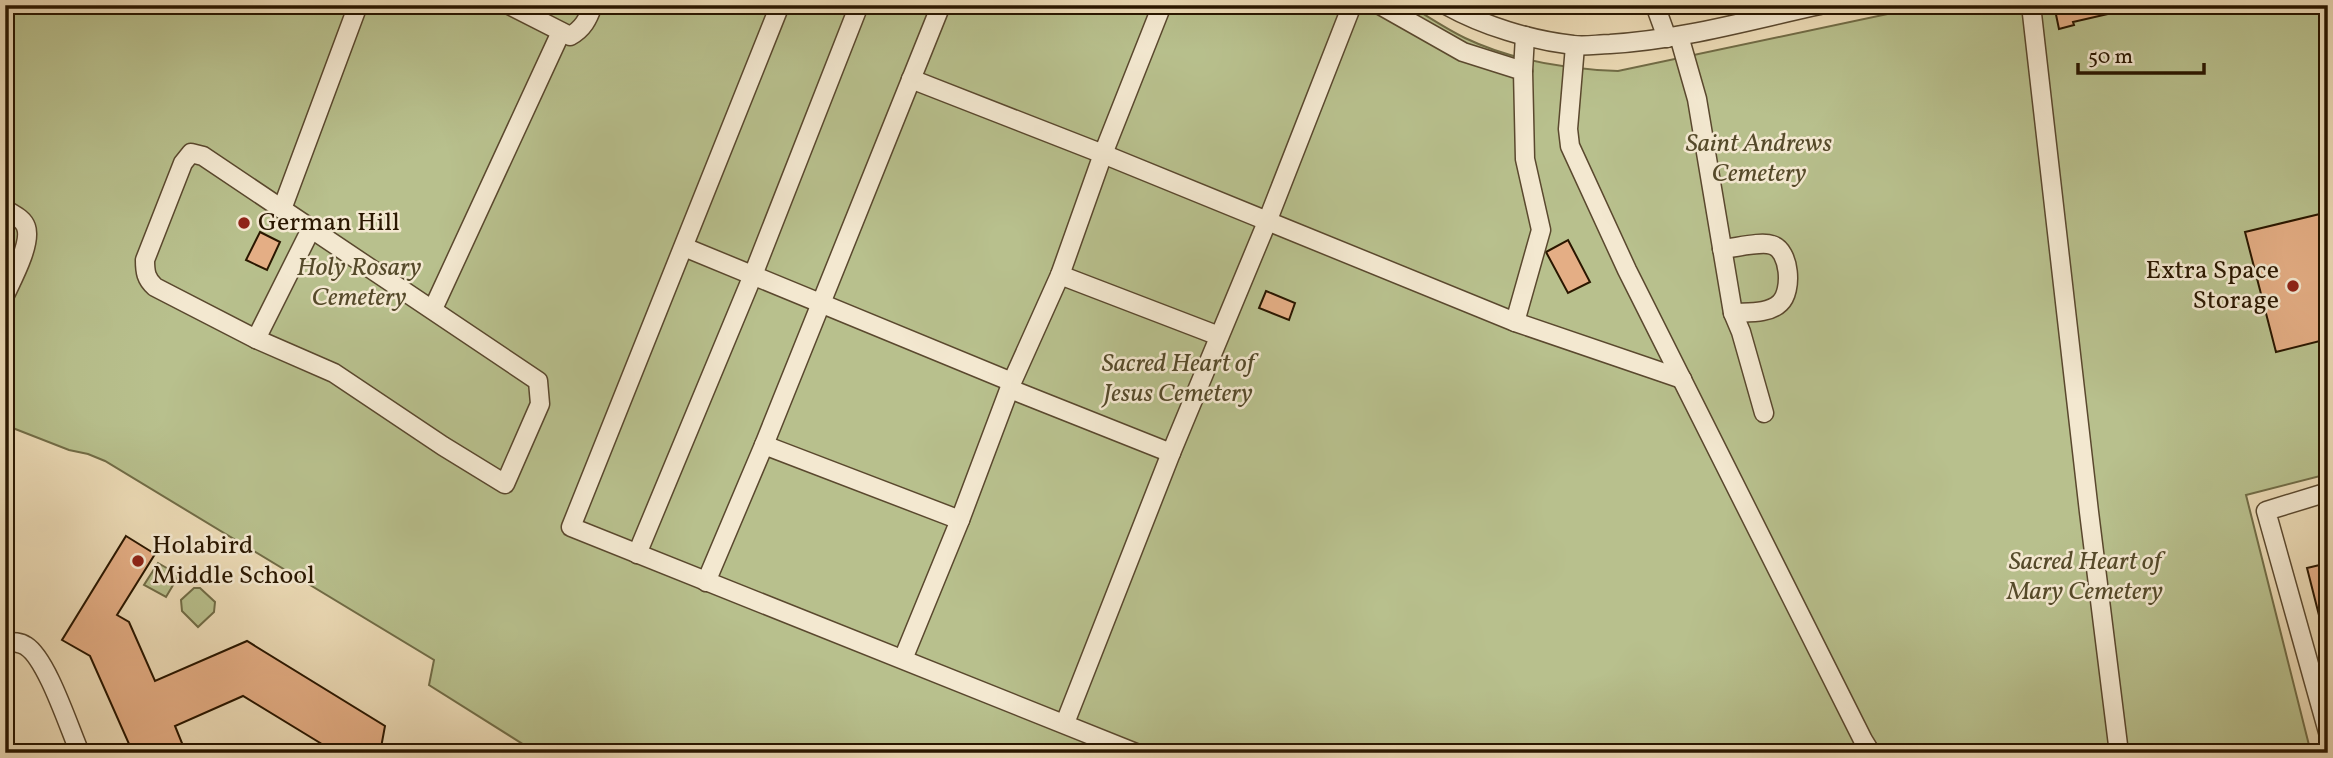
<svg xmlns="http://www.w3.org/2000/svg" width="2333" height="758" viewBox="0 0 2333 758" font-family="Vollkorn,serif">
<rect width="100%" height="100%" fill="#ecdbb6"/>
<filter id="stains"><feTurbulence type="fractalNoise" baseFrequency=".00286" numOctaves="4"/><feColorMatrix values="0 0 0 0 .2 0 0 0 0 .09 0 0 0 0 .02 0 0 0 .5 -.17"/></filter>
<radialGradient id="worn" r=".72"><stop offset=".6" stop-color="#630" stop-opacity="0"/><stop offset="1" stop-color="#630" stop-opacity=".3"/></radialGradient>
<g fill="#b8c08d" stroke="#716c46" stroke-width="2">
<path d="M5,5H1409C1427,16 1446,29 1465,38C1513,61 1565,69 1618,71L1930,5H2328V474L2246,495L2311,753H537L429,685L434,660L105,461L88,454L69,450L5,425Z"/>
<path d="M158,563L179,575L166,597L144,585Z"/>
<path d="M194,588H200L215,602L214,612L198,627L182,611L181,600Z"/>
</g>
<g fill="#e4ae85" stroke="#2a1700" stroke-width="2">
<path d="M2054,5H2120L2121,11L2073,22L2074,25L2059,29Z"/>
<path d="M2328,212V339L2276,352L2245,232Z"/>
<path d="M260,232L280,242L267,270L246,260Z"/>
<path d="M1568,240L1590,282L1568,293L1546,252Z"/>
<path d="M1266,291L1295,303L1289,320L1259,308Z"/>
<path d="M126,536L155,554L117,615L129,622L155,681L247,641L385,726L380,753H330V749L243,696L175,726L186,753H133L90,656L62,640Z"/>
<path d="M2328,563V631H2323L2307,568Z"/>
</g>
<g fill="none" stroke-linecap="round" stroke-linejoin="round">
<defs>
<g id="minor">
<path d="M509,5L570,36C583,29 588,19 593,5"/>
<path d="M780,5L571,527L1136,753"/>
<path d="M1380,5L1463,52L1523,71L1525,159L1541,230L1515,322"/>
<path d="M1446,5C1484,26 1530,40 1573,45C1585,47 1598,44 1610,44C1681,40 1750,20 1820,5"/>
<path d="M1655,5L1667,38"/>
<path d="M2031,5L2089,512L2119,753"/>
<path d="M1679,36L1697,99L1733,313L1741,332L1764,413"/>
<path d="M1575,46L1568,129L1570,146L1627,270L1863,740L1871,753"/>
<path d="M1523,71L1525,36"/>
<path d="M911,79L1103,154L1515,322L1682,379"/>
<path d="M191,153L203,156L538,381L540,404L505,484L443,446L334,373L256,339L155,287C146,279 145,272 145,260L183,163Z"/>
<path d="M5,209C12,214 23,218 26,227C32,243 12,280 5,295"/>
<path d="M282,209L358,5"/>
<path d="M684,247L1012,382"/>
<path d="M1722,249C1735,248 1761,241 1772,245C1790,250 1793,291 1780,303C1769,314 1748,312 1733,313"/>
<path d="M1060,275L1219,336"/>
<path d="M433,309L561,32"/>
<path d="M256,339L311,229"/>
<path d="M1010,389L1171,453"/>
<path d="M764,445L960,520"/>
<path d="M2328,492L2266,511L2328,732"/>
<path d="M637,554L753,275L859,5"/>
<path d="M706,582L764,445L941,5"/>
<path d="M5,642C13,642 20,642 26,646C47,659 69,728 80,753"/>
<path d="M903,659L960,520L1012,382L1060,275L1103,154L1162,5"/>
<path d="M1065,723L1171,453L1267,222L1352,5"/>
</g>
</defs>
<use href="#minor" stroke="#5a482e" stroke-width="21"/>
<use href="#minor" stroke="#f3e8d0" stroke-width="18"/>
</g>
<g fill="#8f2418" stroke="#f3e8d0" stroke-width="2.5">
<circle cx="244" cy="223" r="7"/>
<circle cx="2293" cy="286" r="7"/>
<circle cx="138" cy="561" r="7"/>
</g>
<g text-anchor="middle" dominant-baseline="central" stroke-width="5" stroke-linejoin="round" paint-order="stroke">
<g font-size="26" font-style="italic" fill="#554a2a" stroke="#f3e8d0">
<text x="1759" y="144">Saint Andrews<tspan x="1759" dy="30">Cemetery</tspan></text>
<text x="359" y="268">Holy Rosary<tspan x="359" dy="30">Cemetery</tspan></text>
<text x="1178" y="364">Sacred Heart of<tspan x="1178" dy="30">Jesus Cemetery</tspan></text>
<text x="2085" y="562">Sacred Heart of<tspan x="2085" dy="30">Mary Cemetery</tspan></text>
</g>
<g font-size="26" fill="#2a1700" stroke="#f3e8d0" text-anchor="start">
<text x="258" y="223">German Hill</text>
<text x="2279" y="271" text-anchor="end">Extra Space<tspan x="2279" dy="30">Storage</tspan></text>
<text x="152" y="546">Holabird<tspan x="152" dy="30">Middle School</tspan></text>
</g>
</g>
<rect width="2333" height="758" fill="none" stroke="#ecdbb6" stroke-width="28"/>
<rect x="7" y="7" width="2319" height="744" fill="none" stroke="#2a1700" stroke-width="3.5"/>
<rect x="14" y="14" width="2305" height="730" fill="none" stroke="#2a1700" stroke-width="2"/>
<path d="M2078 63v10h126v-10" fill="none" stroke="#2a1700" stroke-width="3.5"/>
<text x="2088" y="63" font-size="21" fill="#2a1700" stroke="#f3e8d0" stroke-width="5" paint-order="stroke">50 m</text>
<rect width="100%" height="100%" filter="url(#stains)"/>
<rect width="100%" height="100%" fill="url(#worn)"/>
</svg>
